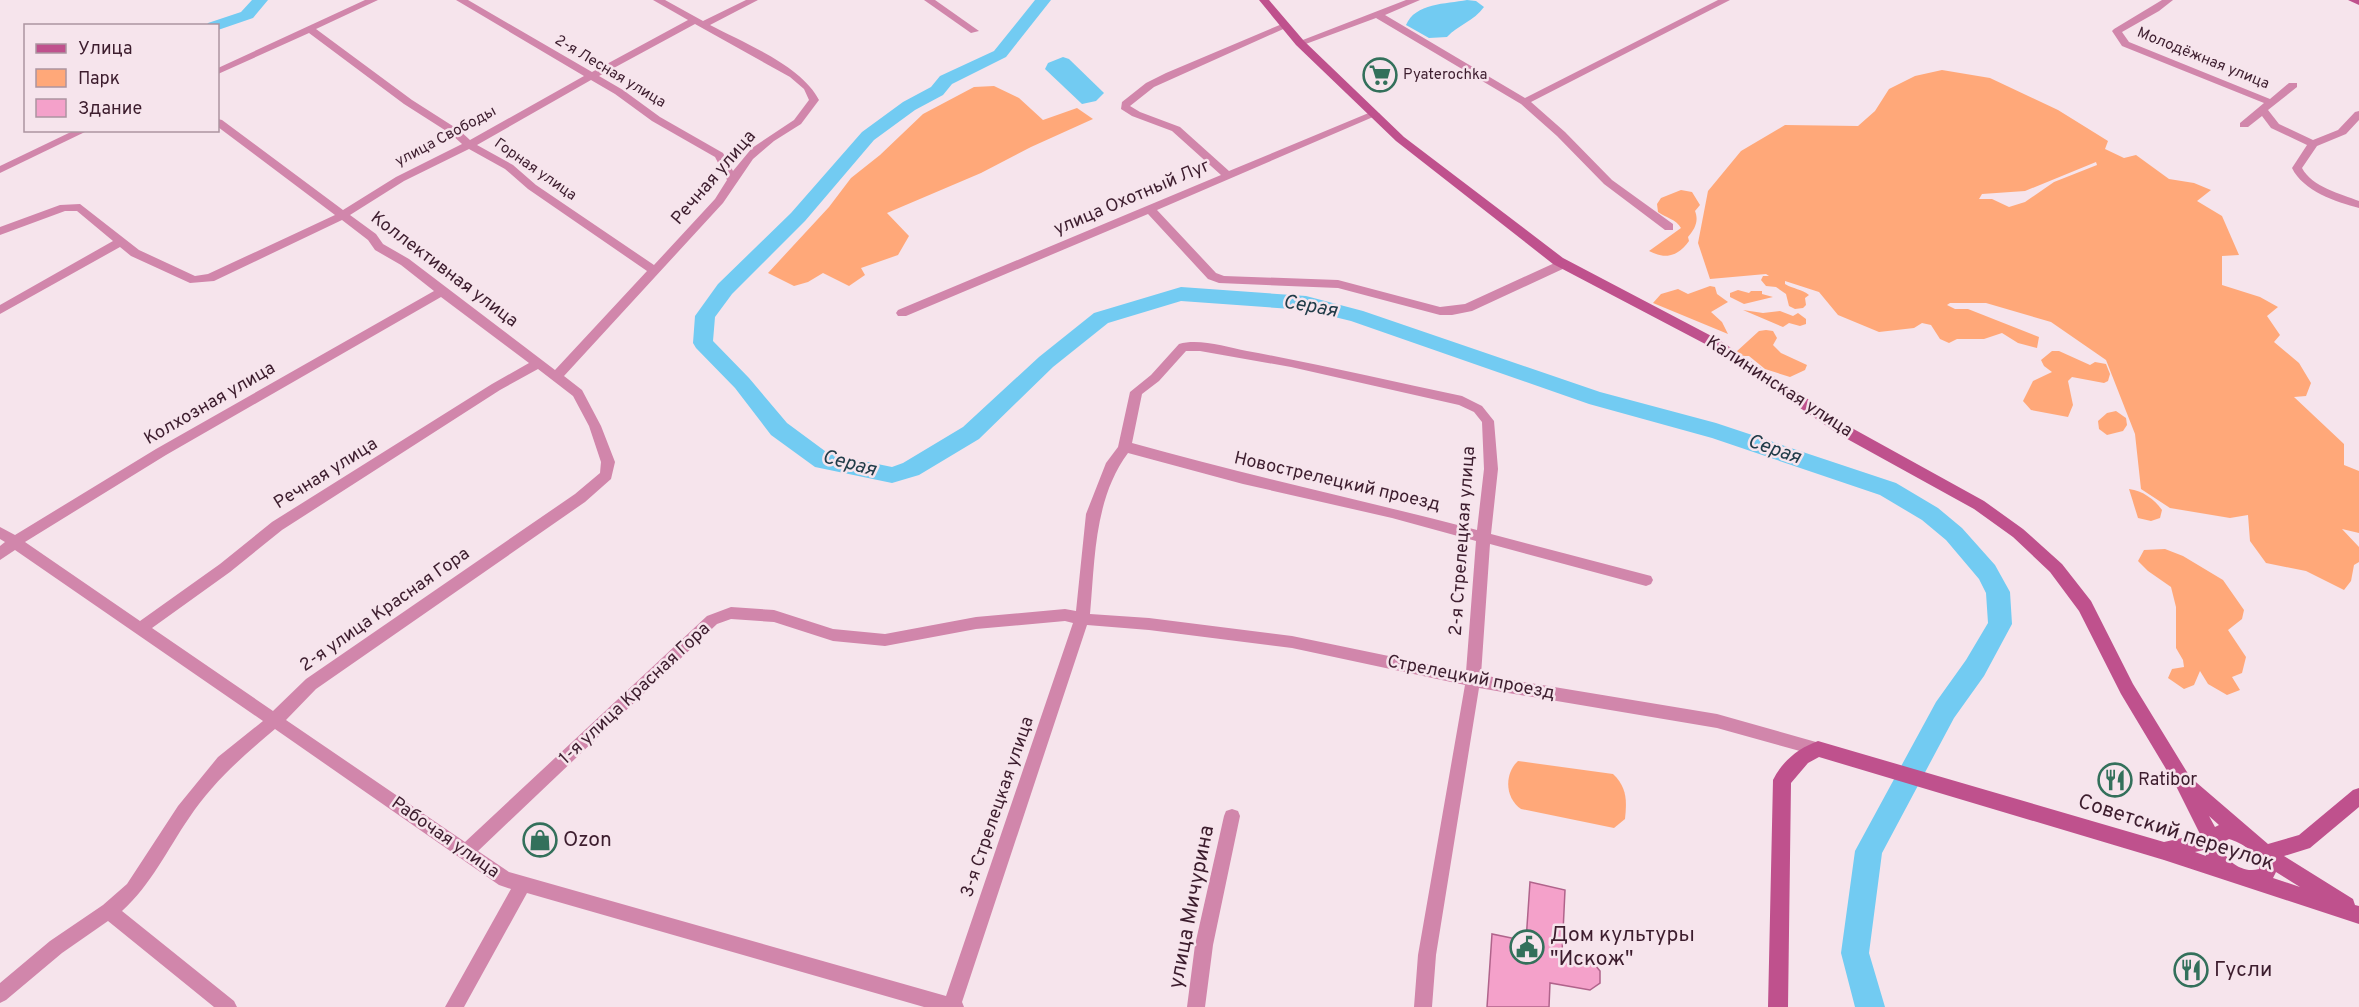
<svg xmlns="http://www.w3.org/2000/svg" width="2359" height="1007" viewBox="0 0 2359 1007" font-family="Overpass,sans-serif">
<rect width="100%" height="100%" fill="#f6e4ec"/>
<g fill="#ffa879" fill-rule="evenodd">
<path d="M1942,70L1990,78L2058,110L2108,141L2105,149L2124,158L2136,155L2169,179L2194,183L2211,190L2197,201L2222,216L2239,255L2222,256V285L2260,297L2278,307L2267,316L2280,335L2274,342L2299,363L2311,383L2306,396L2294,397L2344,444V465L2359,471V533L2342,529L2359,547V562L2354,565L2351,581L2344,590L2306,571L2266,563L2250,541L2248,515L2230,518L2170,508L2141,489L2135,434L2106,360L2051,322L1986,303H1950L1947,305L1955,309H1968L2039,337L2037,348L2018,343L2002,333L1984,339H1957L1949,343L1940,339L1931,325L1922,323L1914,328L1879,332L1838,315L1819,292L1785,281V284C1793,289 1802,289 1809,295L1805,298L1806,305L1803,308L1795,309L1789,306L1786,294L1776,287L1766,286L1761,280L1763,276H1769L1766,274L1710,279L1698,243L1708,191L1741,151L1785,125L1858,126L1875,111L1889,89L1915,76ZM2096,162L2097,165L2054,182L2025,202L2009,207L1992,199H1979L1982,194L2025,191Z"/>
<path d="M994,86L1019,98L1043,120L1077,108L1093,119L1031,147L981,173L887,213L909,236L898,255L861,268L865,275L849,286L823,273L808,282L794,286L768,273L829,207L851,178L880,155L923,114L974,87Z"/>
<path d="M1681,190L1692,192L1700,205L1695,211C1699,221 1695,229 1688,237L1689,241C1678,256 1666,260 1649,251L1681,228C1676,219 1666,218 1658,212L1657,204L1661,198Z"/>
<path d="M1710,286L1715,287L1717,294L1728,302L1711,312L1722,322L1728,334L1653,303L1661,294L1678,289L1688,294Z"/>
<path d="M1738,290L1749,293L1751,291H1762V294L1773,297L1744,304L1730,297V293Z"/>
<path d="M1743,310L1763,313L1780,311L1793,316L1798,313L1806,319V324L1800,326L1789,323L1783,327Z"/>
<path d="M1766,330L1773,331L1777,338L1773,345L1781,353L1807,365L1805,370L1790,377L1765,369L1749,356H1743L1736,352L1759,331Z"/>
<path d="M2052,351H2059L2090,365L2095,362L2106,364L2110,374L2108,381L2104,383L2072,377L2068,381L2073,405L2068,417L2031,410L2023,401L2033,381L2052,372L2044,366L2041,360Z"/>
<path d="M2116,411L2126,418L2127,425L2123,431L2107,435L2099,429L2098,421L2107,413Z"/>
<path d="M2129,489C2143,491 2154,499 2162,510L2160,518L2151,521L2138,518Z"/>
<path d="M2165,549L2183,556L2223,580L2244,610L2242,619L2228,630L2246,657L2242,673L2232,677L2240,690L2227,695L2208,684L2200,671L2194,685L2184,689L2168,678L2172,669L2184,667L2183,660L2176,648V607L2171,587L2148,571L2138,561L2144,550Z"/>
<path d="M1518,761L1613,774C1627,787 1627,801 1625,819L1614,828L1521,809C1505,798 1504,774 1518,761Z"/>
</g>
<g fill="#72cbf2">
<path d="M1467,0L1476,1L1484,7C1474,21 1458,25 1447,37L1429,38L1406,25C1415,3 1446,4 1467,0Z"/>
<path d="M1063,57L1069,59L1104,93L1096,101L1082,104L1045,69L1048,63Z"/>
</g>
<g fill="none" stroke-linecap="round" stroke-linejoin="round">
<g fill="#72cbf2" fill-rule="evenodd">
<path d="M252,0H268L253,18L218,30V26H206L208,23L241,12Z"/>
<path d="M1035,0H1051L1006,57L952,84L943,95L915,110L874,140L805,221L732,294L715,317L713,341L749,378L787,423L829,454L892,467L903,463L963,427L1039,357L1094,313L1181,287L1306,296L1363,311L1600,392L1716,423L1896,483L1938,508L1962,528L1995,565L2010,592L2012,624L1984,676L1954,718L1882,853L1869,953L1885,1007H1855L1841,953L1855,851L1936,702L1966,660L1988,623L1986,593L1979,579L1946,540L1922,520L1880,495L1712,438L1589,404L1351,321L1306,310L1181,301L1108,323L1053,367L979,439L919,475L892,483L815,467L771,435L735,388L696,348L693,343L695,316L718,284L791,213L862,132L903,102L931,87L940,76L994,51Z"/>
</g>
</g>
<path fill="#f4a1ca" stroke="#b0638b" stroke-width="1.5" d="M1530,882L1565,890L1562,953L1591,960L1600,971V983L1590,990L1550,983L1549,1007H1487L1492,934L1526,941Z"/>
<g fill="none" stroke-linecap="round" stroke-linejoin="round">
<g fill="#d186ab" fill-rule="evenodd">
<path d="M365,0H378L316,29L412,100L459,130L470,140L584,76L456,0H468L592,72L688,20L653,0H665L703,21L746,0H758L710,25C744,43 802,66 819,100L801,124L774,141L753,159L723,203L564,376L582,390L601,426L615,462L611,479L585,502L316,689L286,720L465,842L707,616L731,607L774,610L833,629L885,634L976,617L1065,609L1076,611L1086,514L1106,463L1118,447L1130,392L1151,375L1179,344C1199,338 1226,347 1247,351C1319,364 1390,381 1462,396L1482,406L1494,421L1498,469L1491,534L1651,576L1653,580L1651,584L1646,586L1490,544L1481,675L1717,714L1823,744L1826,749L1823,754L1818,756L1717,728L1479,688L1436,955L1432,1007H1414L1418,955L1465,685L1292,648L1149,630L1087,625L962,1002L964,1007H924L527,893L464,1007H445L511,889L499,885L275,729C242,757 213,782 189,818C167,850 151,885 122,911L234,1001L237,1007H214L108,921L62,953L6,1000L0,1003V983L50,941L103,905L127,884L178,806L218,757L263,721L15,550L0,560V546L5,542L0,539V527L15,535L156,449L434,291L401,265L375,250L368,240L342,220L214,281L190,283L131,256L120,247L0,314V305L113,241L77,211H65L0,235V227L60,205L80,204L139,250L195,276L208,274L335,215L218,127V119L222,120L343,210L396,177L462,144L451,134L404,104L309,33L218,74V68ZM695,24L790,77L804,89L809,100L794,120L752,148L733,171L723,153L660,117L623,90L599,76ZM591,80L615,94L652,121L715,157L727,180L715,199L654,265L536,185L513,165L477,145ZM469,149L505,169L528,189L647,271L555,370L409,259L383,244L376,234L350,215L404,181ZM441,297L529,363L492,384L272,522L220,564L140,621L25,542L166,455ZM1186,351H1200L1291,367L1459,405L1474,412L1482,422L1484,469L1477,530C1362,500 1246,475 1132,443L1142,394L1159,381ZM538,369L573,396L589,426L601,462L600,473L575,494L306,679L273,711L152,628L230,572L282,530L500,390ZM1128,453L1243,484L1392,518L1476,541L1466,672L1292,636L1149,618L1090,614C1095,559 1094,499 1128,453ZM731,619L774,622L833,641L885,646L976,629L1065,621L1073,623L946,996L509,872L478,851L717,624Z"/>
<path d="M924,0H935L979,31L971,33Z"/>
<path d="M1406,0H1420L1385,15L1525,98L1718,0H1730L1531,102L1565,132L1612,180L1673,224V230H1665L1604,184L1557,136L1521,104L1376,18L1303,45L1295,43Z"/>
<path d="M2162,0H2173L2159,11L2122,32L2129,42L2270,99L2289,83H2297V87L2268,110L2279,124L2313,140L2338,130L2355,112L2359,111V120L2346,134L2317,146L2302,168C2312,187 2341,194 2359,201V208C2336,202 2303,191 2292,168L2307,145L2271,128L2262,116L2248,127H2240V123L2264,103L2122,46L2112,31L2114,29Z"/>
<path d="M1282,24L1290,26L1154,87L1130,106L1140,112L1180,127L1229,171L1371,112L1375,111L1380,114L1157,210L1216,273L1224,276L1338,280L1440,307L1465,304L1559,261H1567V267L1472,311L1452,315H1440L1338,288L1219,283L1208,279L1148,214L906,316H898L896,313L898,310L1221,175L1172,131L1132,116L1121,109L1122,102L1146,83L1166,73Z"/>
<path d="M75,130H89L0,173V166Z"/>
<path d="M1232,809L1238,811L1240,816L1213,945L1205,1007H1187L1195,945L1224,816L1226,811Z"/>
</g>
<g fill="#bf518d" fill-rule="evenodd">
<path d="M1259,0H1269L1304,41L1404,137L1563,258L1719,340L1850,427L1984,501L2023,529L2062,564L2091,601L2133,684L2190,777L2268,844L2299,835L2353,790L2359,788V807L2310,848L2284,856L2353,899L2355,905L2359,906V924L2164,860L1819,757L1808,763L1791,783L1788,1007H1768L1773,780C1782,761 1799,748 1818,741L2164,842L2200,834L2175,784L2121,694L2079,611L2050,572L2013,537L1974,509L1840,435L1709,346L1553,264L1396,141L1296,45ZM2209,816L2219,825L2215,827ZM2229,839C2242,843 2261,854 2259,869C2242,874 2223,860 2221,843ZM2204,850L2206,856L2195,852ZM2276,872L2300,887L2273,878Z"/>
<path d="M2348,0H2359V5Z"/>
</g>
</g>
<defs>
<symbol id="supermarket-ring" viewBox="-11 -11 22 22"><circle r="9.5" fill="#f6e4ec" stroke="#33705b" stroke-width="1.5"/><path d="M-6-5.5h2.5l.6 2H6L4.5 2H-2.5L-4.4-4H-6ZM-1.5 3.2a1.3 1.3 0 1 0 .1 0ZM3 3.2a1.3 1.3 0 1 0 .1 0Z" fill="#33705b"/></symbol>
<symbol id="restaurant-ring" viewBox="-11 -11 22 22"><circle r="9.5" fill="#f6e4ec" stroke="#33705b" stroke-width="1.5"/><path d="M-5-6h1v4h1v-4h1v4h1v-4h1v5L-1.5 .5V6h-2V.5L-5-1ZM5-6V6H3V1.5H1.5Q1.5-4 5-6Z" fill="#33705b"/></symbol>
<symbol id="shop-ring" viewBox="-11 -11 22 22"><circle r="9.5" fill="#f6e4ec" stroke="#33705b" stroke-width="1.5"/><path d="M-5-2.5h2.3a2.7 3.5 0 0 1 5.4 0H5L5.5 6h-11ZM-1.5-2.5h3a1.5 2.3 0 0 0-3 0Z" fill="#33705b"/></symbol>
<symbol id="civic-ring" viewBox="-11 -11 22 22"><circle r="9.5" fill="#f6e4ec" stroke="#33705b" stroke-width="1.5"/><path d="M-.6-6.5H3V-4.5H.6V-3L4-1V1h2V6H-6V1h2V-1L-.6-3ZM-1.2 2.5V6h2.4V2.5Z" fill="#33705b"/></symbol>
</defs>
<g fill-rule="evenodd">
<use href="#supermarket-ring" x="1361" y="56" width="38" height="38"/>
<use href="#restaurant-ring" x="2096" y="761" width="38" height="38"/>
<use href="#shop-ring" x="521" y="821" width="38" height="38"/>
<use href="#civic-ring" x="1508" y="928" width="38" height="38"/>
<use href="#restaurant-ring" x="2172" y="951" width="38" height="38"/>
</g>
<g text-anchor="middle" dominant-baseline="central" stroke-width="5" stroke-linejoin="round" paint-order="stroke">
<g font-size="15" fill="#3d1d2e" stroke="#f6e4ec">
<text transform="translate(2203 59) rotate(22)">Молодёжная улица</text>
<text transform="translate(610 72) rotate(31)">2-я Лесная улица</text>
<text transform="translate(446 137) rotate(-28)">улица Свободы</text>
<text transform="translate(535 170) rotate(35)">Горная улица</text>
</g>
<g font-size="15" fill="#3d1d2e" stroke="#f6e4ec" text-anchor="start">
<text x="1403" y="75">Pyaterochka</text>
</g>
<g font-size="18" fill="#3d1d2e" stroke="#f6e4ec">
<text transform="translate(714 178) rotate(-49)">Речная улица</text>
<text transform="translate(1132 198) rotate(-23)">улица Охотный Луг</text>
<text transform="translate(444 270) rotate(37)">Коллективная улица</text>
<text transform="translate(1779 387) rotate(33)">Калининская улица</text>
<text transform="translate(210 404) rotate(-30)">Колхозная улица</text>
<text transform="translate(326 474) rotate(-32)">Речная улица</text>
<text transform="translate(1337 482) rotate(13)">Новострелецкий проезд</text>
<text transform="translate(1463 541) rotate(-86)">2-я Стрелецкая улица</text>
<text transform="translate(385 610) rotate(-35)">2-я улица Красная Гора</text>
<text transform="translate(1471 678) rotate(11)">Стрелецкий проезд</text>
<text transform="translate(635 694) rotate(-43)">1-я улица Красная Гора</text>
<text transform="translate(998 807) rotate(-71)">3-я Стрелецкая улица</text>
<text transform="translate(445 838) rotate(35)">Рабочая улица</text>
</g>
<g font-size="18" fill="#3d1d2e" stroke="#f6e4ec" text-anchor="start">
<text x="2138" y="780">Ratibor</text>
</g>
<g font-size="20" font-style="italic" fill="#203b48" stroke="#f6e4ec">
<text transform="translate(1310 307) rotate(10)">Серая</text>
<text transform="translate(1774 450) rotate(19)">Серая</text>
<text transform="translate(849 464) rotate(15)">Серая</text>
</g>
<g font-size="21" fill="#3d1d2e" stroke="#f6e4ec">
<text transform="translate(2176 833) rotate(18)">Советский переулок</text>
<text transform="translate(1192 907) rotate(-79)">улица Мичурина</text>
</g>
<g font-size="21" fill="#3d1d2e" stroke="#f6e4ec" text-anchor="start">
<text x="563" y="840">Ozon</text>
<text x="1550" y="935">Дом культуры<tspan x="1550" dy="24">"Искож"</tspan></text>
<text x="2214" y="970">Гусли</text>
</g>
</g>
<rect x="24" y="24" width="195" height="108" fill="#f6e4ec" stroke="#ac94a0" stroke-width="1.5"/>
<rect x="36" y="44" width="30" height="9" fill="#bf518d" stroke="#ac94a0" stroke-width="1.5"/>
<text x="78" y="54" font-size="18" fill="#3d1d2e">Улица</text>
<rect x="36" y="69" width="30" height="18" fill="#ffa879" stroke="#ac94a0" stroke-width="1.5"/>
<text x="78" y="84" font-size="18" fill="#3d1d2e">Парк</text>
<rect x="36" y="99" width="30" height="18" fill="#f4a1ca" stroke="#ac94a0" stroke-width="1.5"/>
<text x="78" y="114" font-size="18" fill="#3d1d2e">Здание</text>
</svg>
